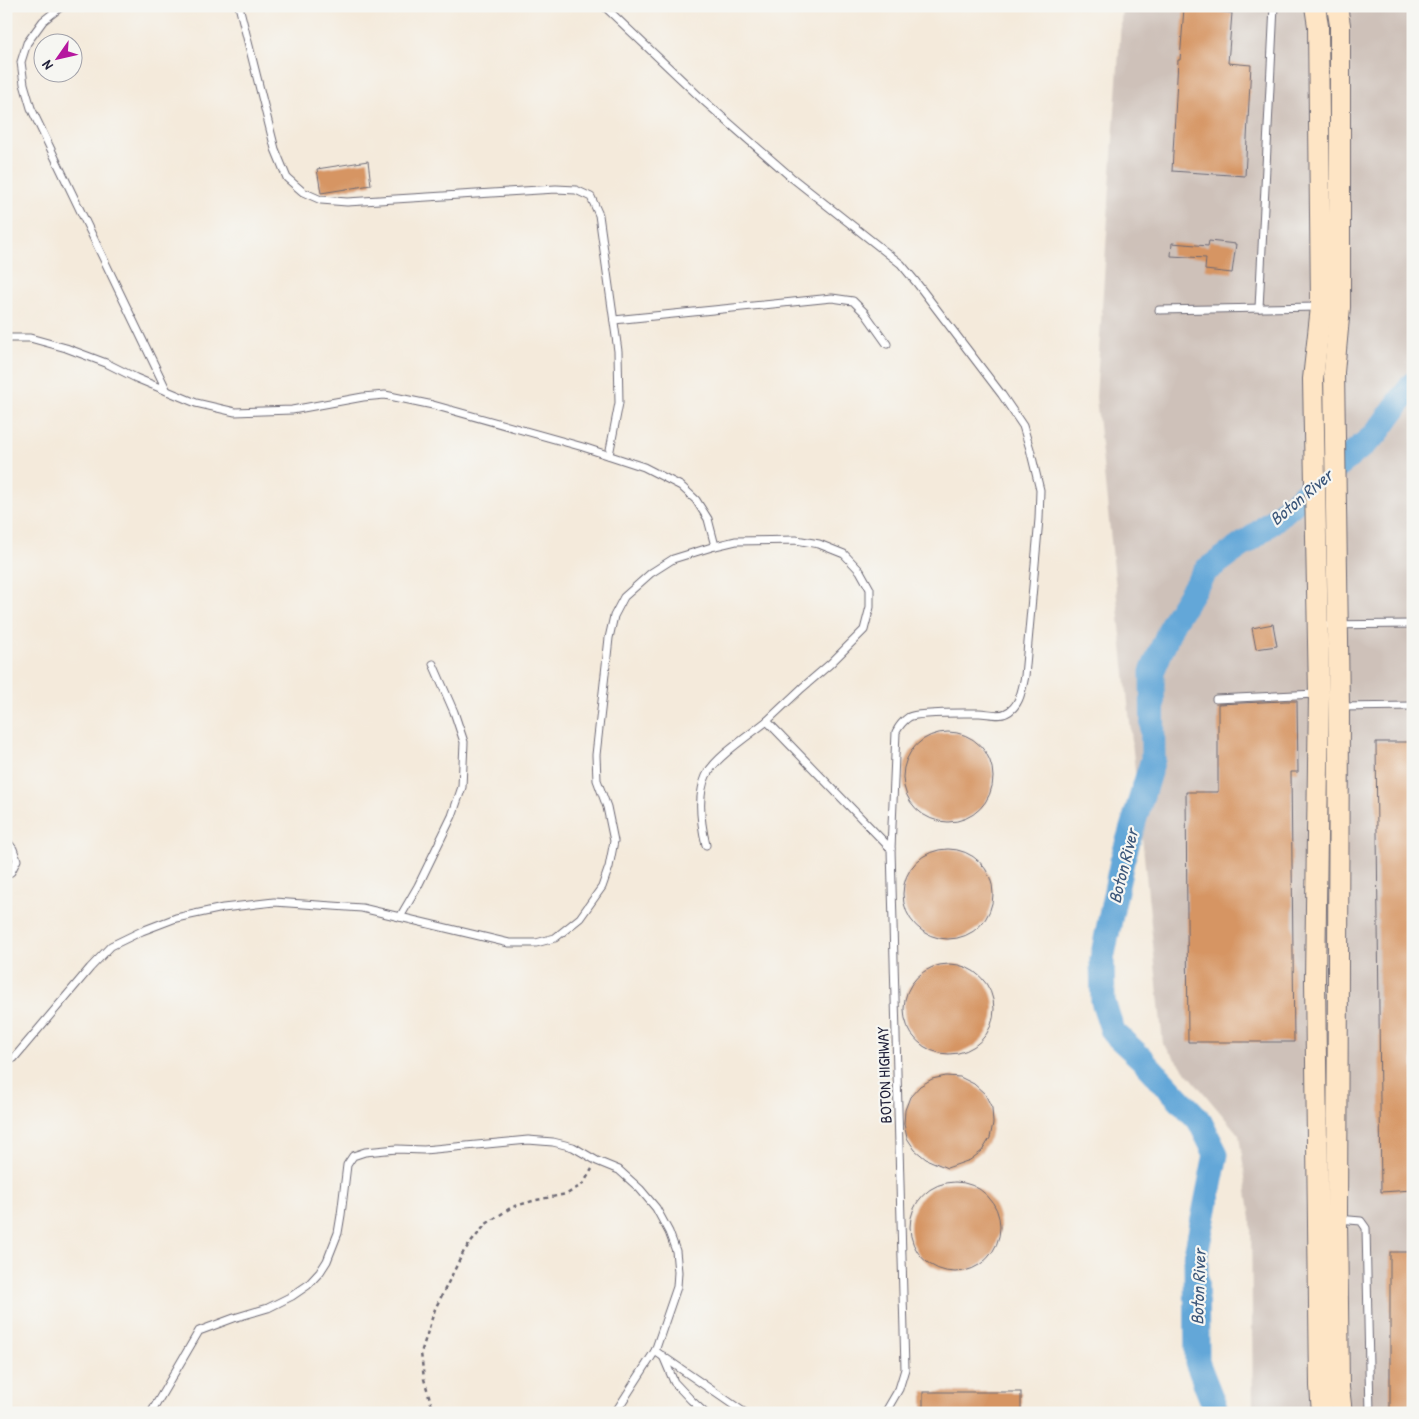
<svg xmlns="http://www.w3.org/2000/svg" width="1419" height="1419" viewBox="0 0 1419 1419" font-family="'Patrick Hand',sans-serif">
<rect width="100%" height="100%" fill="#f6f6f2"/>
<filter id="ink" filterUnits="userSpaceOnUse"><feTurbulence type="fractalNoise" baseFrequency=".02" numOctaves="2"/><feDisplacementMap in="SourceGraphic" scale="10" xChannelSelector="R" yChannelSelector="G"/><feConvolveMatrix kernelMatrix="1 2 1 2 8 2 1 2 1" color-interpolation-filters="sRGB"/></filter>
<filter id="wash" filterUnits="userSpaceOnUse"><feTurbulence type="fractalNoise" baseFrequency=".0096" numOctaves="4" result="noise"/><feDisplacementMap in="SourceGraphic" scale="20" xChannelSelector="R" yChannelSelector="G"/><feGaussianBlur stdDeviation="1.12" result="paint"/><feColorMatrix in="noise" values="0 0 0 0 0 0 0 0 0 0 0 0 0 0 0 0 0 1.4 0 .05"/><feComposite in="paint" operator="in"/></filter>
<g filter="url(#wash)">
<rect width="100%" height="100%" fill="#f4eadb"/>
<path fill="#cec1b9" d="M1122,6H1413V1413H1253L1251,1219L1239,1135L1163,1044L1147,885L1096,397Z"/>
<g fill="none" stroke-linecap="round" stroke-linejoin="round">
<path stroke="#63a7d8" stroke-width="25" d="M1217,1413L1197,1362L1196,1254L1216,1154L1199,1120L1141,1058L1113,1032L1103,1001L1102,959L1122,861L1153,759L1152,672L1173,622L1205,571L1255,536L1376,434L1413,384"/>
</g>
<g id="blocks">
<g fill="#d69563">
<path d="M1184,8L1232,13L1228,63L1251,65L1245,176L1172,171L1178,60H1180Z"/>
<path d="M368,161L371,185L321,193L317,169Z"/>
<path d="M1209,241L1236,244L1232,273L1205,270L1206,258L1171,256L1172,243L1208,246Z"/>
<path d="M1273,624L1277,646L1256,649L1252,628Z"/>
<path d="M1285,701H1297L1298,772H1291L1294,1042H1188L1186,792H1218V704Z"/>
<circle cx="948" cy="777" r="45"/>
<path d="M1376,742H1413V1190L1381,1192Z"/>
<circle cx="948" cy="894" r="45"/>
<circle cx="949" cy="1009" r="45"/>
<path d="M946,1076L960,1077L974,1084L985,1094L992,1108L993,1123L990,1138L982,1151L970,1160L947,1168L926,1159L915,1150L907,1138L904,1124L905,1110L910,1097L920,1086L932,1079Z"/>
<circle cx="955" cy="1227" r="45"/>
<rect x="1390" y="1252" width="23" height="161"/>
<rect x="923" y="1392" width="98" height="21"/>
</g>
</g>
</g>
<g filter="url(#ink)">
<use href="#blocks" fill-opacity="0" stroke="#6c6873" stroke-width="1"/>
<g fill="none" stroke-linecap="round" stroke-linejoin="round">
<defs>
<g id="lane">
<path d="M62,6L43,21L27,43L21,62L24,84L31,108L167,391"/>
<path d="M239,6L275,149L287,178L303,192L321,200L347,202L556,189L576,190L591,197L599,215L618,351L619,403L609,455"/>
<path d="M604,6L704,101L791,177L901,264L916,282L1002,395L1023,426L1030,449L1040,490L1039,519L1025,676C1022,689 1020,707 1006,713C999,717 987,713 979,713C966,713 918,712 909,717C903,721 899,726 896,732L891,849L905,1369L899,1389L885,1413"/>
<path d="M1259,308L1274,6"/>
<path d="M1159,310L1318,307"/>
<path d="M614,320L832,298L853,301L865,313L887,344"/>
<path d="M6,338H30L66,348L106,363L136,378L196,403L235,412L292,410L363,397L385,395L433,405L583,447L644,467L681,486L696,500L708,519L715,546"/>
<path d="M1319,625L1413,624"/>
<path d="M1216,699L1316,694"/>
<path d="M1340,707L1413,706"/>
<path d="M6,840L13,849L17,860L11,872L6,875"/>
<path d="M706,845C701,824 697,796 706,776C714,758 751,734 767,721"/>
<path d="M400,917L418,886L452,816L462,787L464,742L454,712L433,664"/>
<path d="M6,1062L14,1058L90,968L111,946L142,931L176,918L223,908L274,902L362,908L509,943H536L555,938L580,918L602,887L609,867L614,841L607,807L597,780L596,755L609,638L614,616L624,597L651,573L673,559L715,546L736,541L796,540L819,544L844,554L860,571L870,589V607L864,630L830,664L802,688L767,721L891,849"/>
<path d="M1338,1219L1361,1221L1366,1228L1370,1413"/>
<path d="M655,1351L745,1413"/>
<path d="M663,1356L674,1382L691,1400L705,1413"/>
<path d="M151,1413L199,1331L234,1318L268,1308L292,1296L308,1285L320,1272L327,1261L338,1233L341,1215L347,1165L353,1156L365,1152L397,1149L424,1150L528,1140L553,1142L573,1147L597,1161L619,1170L640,1189L656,1208L669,1232L676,1251L678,1272L677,1287L655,1351L615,1413"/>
</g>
<g id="secondary">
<path d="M1315,6L1318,26L1321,307L1313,379L1319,694L1315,979L1320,1386L1322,1413"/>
<path d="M1337,6L1340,25V307L1334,372L1339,707L1337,1219L1339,1388L1342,1413"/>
</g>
</defs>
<use href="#lane" stroke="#6c6873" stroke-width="9"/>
<use href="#secondary" stroke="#6c6873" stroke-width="22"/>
<path stroke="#6c6873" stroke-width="2.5" stroke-dasharray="4 4" stroke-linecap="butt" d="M434,1413L424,1379L421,1353L435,1309L464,1251L486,1224L512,1207L536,1200L567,1194L583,1184L592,1169"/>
<use href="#lane" stroke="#fff" stroke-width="7"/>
<use href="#secondary" stroke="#fee5c5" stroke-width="20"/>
</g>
</g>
<g text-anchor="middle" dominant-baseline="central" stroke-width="4.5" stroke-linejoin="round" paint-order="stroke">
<g font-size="16" fill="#22223b" stroke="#f6f6f2">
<text transform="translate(884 1075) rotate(-92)">BOTON HIGHWAY</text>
</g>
<g font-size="18" font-style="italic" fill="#3c577a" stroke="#f6f6f2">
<text transform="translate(1301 497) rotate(-40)">Boton River</text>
<text transform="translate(1123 866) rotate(-76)">Boton River</text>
<text transform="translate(1198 1287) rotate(-88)">Boton River</text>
</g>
</g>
<rect width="1419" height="1419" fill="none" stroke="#f6f6f2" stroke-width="25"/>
<g transform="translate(58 58) rotate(236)"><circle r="24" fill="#f6f6f2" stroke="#a1a1a9"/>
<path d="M0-4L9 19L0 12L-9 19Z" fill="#b5179e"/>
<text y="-8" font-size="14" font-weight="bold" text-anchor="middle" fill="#22223b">N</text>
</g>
</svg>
